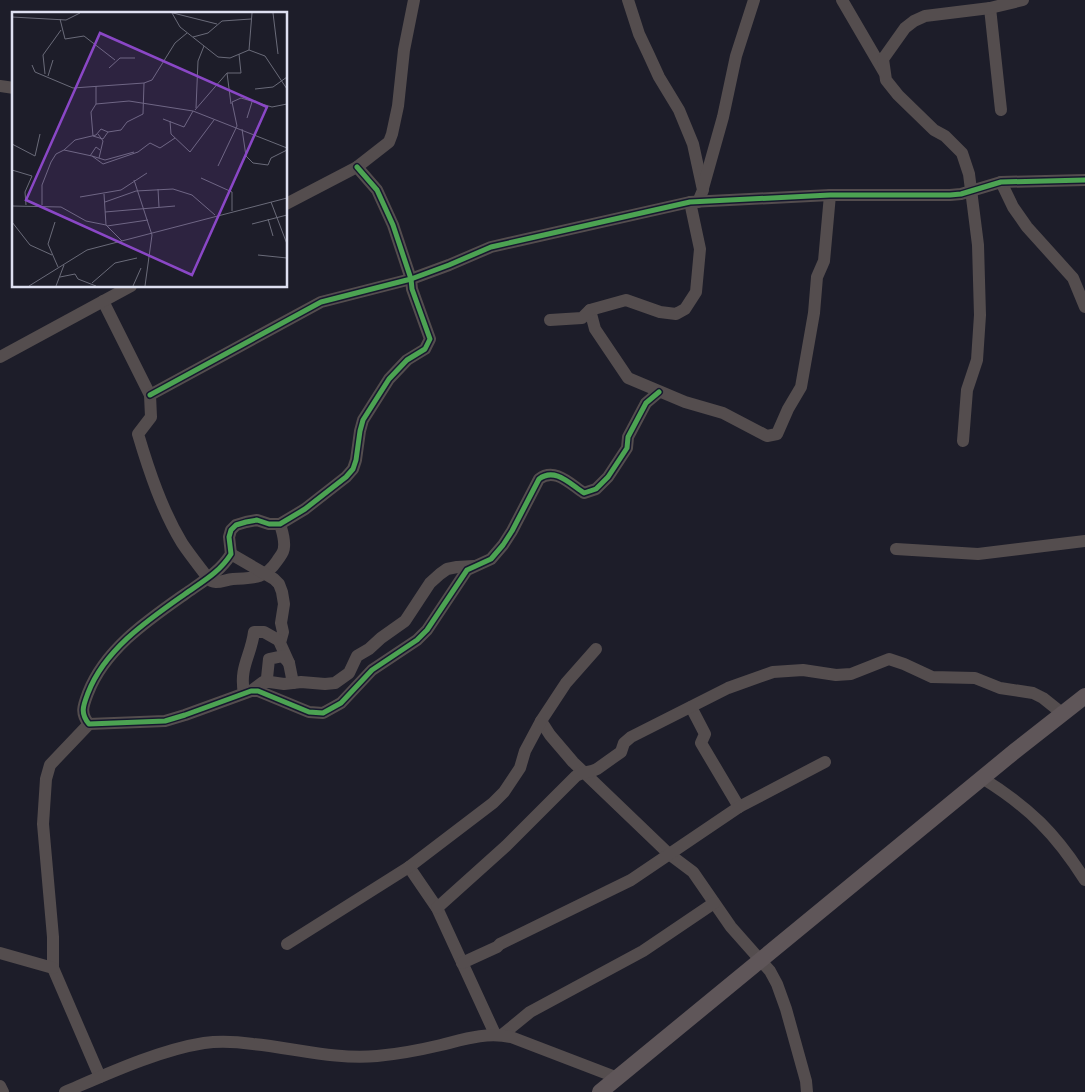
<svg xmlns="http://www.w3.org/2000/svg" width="1085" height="1092" viewBox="0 0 1085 1092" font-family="Mulish,sans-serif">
<rect width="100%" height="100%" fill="#1d1d29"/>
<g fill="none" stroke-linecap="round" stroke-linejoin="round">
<g stroke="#544d4e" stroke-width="12">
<path d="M628,0L639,34L648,53L659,77L679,110L693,144L703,190L698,202"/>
<path d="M842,0L884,72"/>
<path d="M990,8L1001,110"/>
<path d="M0,86L14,88"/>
<path d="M357,167L377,190L393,225L411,279L412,289L430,339L425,349L407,360L389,379L363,420L360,431L356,460L353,469L346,477L305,509L280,524H269L257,520L246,522L236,525L231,530L229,537L231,554C220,572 202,582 185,594C148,620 105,649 88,693C83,706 80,713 89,724L165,721L185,715L251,691H258L309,712L323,713L341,703L372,670L417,640L427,630L467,570L491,559L503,545L512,531L539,479C555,467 570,484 584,493L596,489L608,477L627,448L628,437L646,403L659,392"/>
<path d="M1001,182L1013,207L1027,227L1073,278L1085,307"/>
<path d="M703,188L723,117L736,56L754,0"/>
<path d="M286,204L357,167L389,142L392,134L398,106L404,50L414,0"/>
<path d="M103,301L150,395L151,417L138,434C149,471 162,510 182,543C190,555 199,566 208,578C215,586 223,580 233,579C253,578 265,579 277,561C280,556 284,553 284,547C285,539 282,531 280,524"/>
<path d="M590,310L595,329L628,378L685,402L723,413L767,436L777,434L788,409L801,387L814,313L817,277L824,261L830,195"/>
<path d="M550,320L582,318L590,310L626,300L660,312L676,314L685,309L696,292L700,249L690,202"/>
<path d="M0,357L131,286"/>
<path d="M150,395L321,302L411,279L449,265L491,247L690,202L830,195H950L961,194L1001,182L1085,180"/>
<path d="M963,441L967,390L977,360L980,315L978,245L969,174L962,153L945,136L934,130L898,95L886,80L883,59L905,28L914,21L925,16L990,8L1023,0"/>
<path d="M896,549L978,554L1085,541"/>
<path d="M231,554L274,579L279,584L282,592L284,604L281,623L283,632L280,643L289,663L293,683"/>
<path d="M267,678L269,659L283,656L289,663"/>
<path d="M251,691L263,682H270L284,684L301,682L325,684L335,683L349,673L357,656L369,649L381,638L405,621L430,583L440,574L447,569L457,567L474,566"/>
<path d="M244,693C239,667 251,656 254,632H264L280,641"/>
<path d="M691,707L705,734L701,743L739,807"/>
<path d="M541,721L550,735L573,762L669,854L693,872L731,927L770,971L777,984L786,1009L806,1081L807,1092"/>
<path d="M89,724L50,765L46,779L43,824L53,937V968L100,1077"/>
<path d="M982,778C1029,807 1056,834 1085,880"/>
<path d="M409,867L437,908L495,1034"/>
<path d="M437,908L506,846L576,776C584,771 590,773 597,769L621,752L624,743L631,737L728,688L773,672L803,670L836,675L851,674L889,659L904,664L932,677L975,678L1000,688L1033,693L1043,698L1063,714"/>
<path d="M287,944L409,867L493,803L504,792L520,768L525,751L541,721L566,683L596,649"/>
<path d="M0,953L53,968"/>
<path d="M462,963L497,947L500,944L631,880L739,807L825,762"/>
<path d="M502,1035L530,1012L643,951L714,903"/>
<path d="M0,1086L3,1092"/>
<path d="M65,1092C107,1074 159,1050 204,1043C219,1041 238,1042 253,1044C294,1048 336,1060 377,1056C399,1054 420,1050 441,1045C465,1039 486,1032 511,1037L618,1078"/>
</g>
<path stroke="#5f5659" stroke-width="16" d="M600,1092L1015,751L1085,696"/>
<defs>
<g id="cycleway">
<path d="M357,167L377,190L393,225L411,279L412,289L430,339L425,349L407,360L389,379L363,420L360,431L356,460L353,469L346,477L305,509L280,524H269L257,520L246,522L236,525L231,530L229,537L231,554C220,572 202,582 185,594C148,620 105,649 88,693C83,706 80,713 89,724L165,721L185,715L251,691H258L309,712L323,713L341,703L372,670L417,640L427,630L467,570L491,559L503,545L512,531L539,479C555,467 570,484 584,493L596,489L608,477L627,448L628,437L646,403L659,392"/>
<path d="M150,395L321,302L411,279L449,265L491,247L690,202L830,195H950L961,194L1001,182L1085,180"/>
</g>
</defs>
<use href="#cycleway" stroke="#17182f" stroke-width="8"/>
<use href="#cycleway" stroke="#4ca352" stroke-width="5"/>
</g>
<g transform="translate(12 12)">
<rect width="275" height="275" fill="#1d1d29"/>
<path fill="none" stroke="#6a6b79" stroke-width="1" d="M160,1L168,15L206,45L218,46L237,38L253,44L275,77M161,1L205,12M261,1L266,42M0,5L54,8L68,1M48,7L53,27L72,24L103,48M181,25L196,21L210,9L239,7M237,38L240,1M20,53L23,60L61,76L132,71L140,68L163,31L175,21M97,56L108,46H123M215,61L219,92M33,62L31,43L49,18M36,64L41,48M132,71L131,102L115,110L109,118L96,120L89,117L84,123L63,128L52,138L80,144L91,152L126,140L138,131L148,136L163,126M84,74V92L79,100L81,124L91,127L96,120M243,77L261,75L275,65M84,92L117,89L181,99L275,136M184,96L186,49L192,34M183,98L215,61H229L227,42M235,106L240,90M151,107L172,115L181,99M0,108V132M158,109L159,122L178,140L202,108M230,117L234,144L241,151L256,153L259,146L275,138M86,122L91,129L87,146M0,132L23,144L28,122M78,144L84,135L88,138M80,144L93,148L122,140M206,154L225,114L220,90L229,86L260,95L275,92M0,158L20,164L13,180L14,193M189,166L220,180V199M122,168L140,223L133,274M146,177L147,195M92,182L94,213M68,185L109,178L135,161M93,190L124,179L161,177L180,183L203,203M259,190L275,232M30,193V173L39,150L44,142L52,138M0,194L49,195L74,209L94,213L110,229M93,200L163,194M256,207L261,224M0,210L18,233L40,243M43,210L36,232L46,255M240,212L275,203M95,214L136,208M246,243L275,246M48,265L63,262L66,267L84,274M80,271L103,251L125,246M17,274L75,238L275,186M44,274L52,253M121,274L129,256"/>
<path fill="#8a47c6" fill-opacity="0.15" stroke="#8a47c6" stroke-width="2.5" d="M88,21L255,95L180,263L14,188Z"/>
<rect width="275" height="275" fill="none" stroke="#dee0f1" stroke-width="2.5"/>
</g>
</svg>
